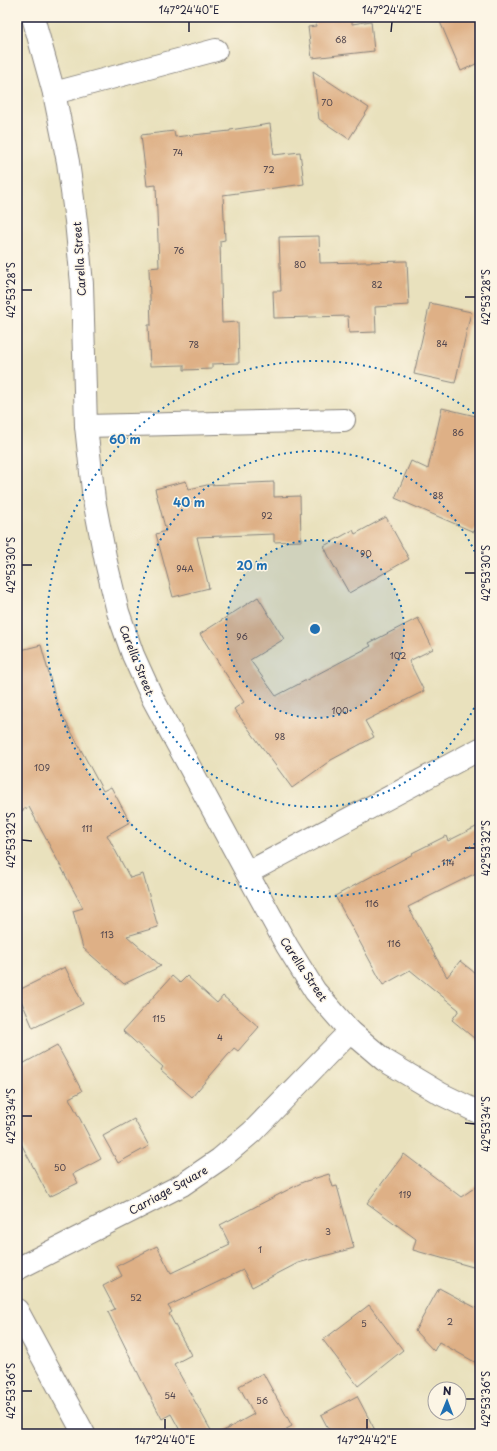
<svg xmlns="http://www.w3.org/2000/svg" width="497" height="1451" viewBox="0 0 497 1451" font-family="'Playpen Sans',sans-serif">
<rect width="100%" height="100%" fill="#fcf5e5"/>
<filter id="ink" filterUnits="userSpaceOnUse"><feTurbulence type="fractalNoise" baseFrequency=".025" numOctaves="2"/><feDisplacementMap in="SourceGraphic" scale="8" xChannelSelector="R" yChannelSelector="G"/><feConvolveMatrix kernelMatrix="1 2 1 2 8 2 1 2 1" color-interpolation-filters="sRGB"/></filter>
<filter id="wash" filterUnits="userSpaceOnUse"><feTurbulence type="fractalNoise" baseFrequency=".012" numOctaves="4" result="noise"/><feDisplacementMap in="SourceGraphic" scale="16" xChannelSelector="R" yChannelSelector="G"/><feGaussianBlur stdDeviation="0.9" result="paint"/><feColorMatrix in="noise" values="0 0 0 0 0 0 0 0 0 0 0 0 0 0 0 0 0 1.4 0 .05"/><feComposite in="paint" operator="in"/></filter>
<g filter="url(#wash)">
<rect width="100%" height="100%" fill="#e9e1bd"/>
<g id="blocks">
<g fill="#deb086">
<path d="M315,17H352V24L371,21L374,51L312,58L308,27L316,26Z"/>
<path d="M438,17H480V62L461,71Z"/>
<path d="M313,71L369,108L349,139L319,119Z"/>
<path d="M270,124L274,155L300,152L304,184L223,195L225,240L220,241L222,323L238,322L239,363L212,364V369L184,370V365L150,366L148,325H151L149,268L159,267L156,185L147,186L141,135L174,131L175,137L230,131V130Z"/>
<path d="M319,236L320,263L407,261L409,305L375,307L376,332L349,333L348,316L274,318L273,291H281L279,237Z"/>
<path d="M430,303L471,312L455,383L414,374Z"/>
<path d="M442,408L480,417V518L474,532L395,498L411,461L428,469Z"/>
<path d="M186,481L189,489L207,485L274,482V497L300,496L301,541L274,542V534L197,537L209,588L173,597L156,534L166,531L155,489Z"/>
<path d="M386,517L409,559L349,593L331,561L324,546L353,530L355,534Z"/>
<path d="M258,597L284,639L250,660L276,696L371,646L369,643L418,618L433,649L409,661L424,691L365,721L374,737L331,760L292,788L234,709L244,702L200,634Z"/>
<path d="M41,645L58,707L103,791L111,787L130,822L107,835L130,878L143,874L158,927L127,936L161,966L124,984L83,948L73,911L83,908L29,807L17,813V651Z"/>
<path d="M480,825V871L408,907L447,977L460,961L480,977V1043L452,1020L459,1010L410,970L383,985L335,896L413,854L412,853L446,836L448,841Z"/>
<path d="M65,967L83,1004L33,1028L17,991Z"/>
<path d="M172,976L180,983L187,976L217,1003L223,996L259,1027L238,1051L234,1048L192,1097L161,1070L163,1067L123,1031Z"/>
<path d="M57,1045L82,1091L69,1098L101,1159L73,1174L78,1183L49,1197L17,1136V1067Z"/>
<path d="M134,1119L149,1146L118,1163L103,1136Z"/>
<path d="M404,1154L461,1197L480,1184V1269L413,1250L416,1239L367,1203Z"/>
<path d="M329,1174L333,1187L337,1186L354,1248L298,1263L252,1287L243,1270L168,1306L172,1312L169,1314L191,1355L174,1364L213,1434H182L171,1414L162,1419L141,1379L108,1312L115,1309L103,1286L122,1276L117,1266L157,1246L171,1273L230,1245L220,1225L303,1182Z"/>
<path d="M439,1288L480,1310V1365L439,1342L434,1351L415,1331Z"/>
<path d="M369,1305L403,1350L358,1386L323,1340Z"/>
<path d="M263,1373L292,1426L277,1434H218L254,1414L239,1386Z"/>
<path d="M357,1396L377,1434H331L321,1415Z"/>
</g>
</g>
</g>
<g filter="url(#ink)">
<use href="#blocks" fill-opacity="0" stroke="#86827c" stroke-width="1"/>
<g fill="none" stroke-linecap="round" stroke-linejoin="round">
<defs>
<g id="minor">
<path d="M33,17L54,93L68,162L76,221L82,284L86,426L94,500L106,562L118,612L133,655L153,699L247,873L287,946L315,991L350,1031L384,1060L441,1094L480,1113"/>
<path d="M54,93L216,50"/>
<path d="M86,426L344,420"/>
<path d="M247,873L480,749"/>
<path d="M17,1269L182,1185L220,1159L252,1132L350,1031"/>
<path d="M17,1310L84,1434"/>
</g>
</defs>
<use href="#minor" stroke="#86827c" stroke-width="24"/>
<use href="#minor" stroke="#fff" stroke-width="22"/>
</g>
</g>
<path fill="none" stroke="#22223b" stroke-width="1.5" d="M189,32V22M391,32L392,22M22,290H32M465,297H475M22,565H32M465,573H475M22,840L32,841M465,848H475M22,1116H32M465,1123L475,1124M22,1391H32M465,1399H475M165,1429V1419M367,1429V1419"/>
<circle cx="315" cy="629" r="89" fill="#1f6fb2" fill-opacity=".12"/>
<g fill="none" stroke="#1f6fb2" stroke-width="2" stroke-dasharray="2 4">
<circle cx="315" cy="629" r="89"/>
<path d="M479 697A178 178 0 1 1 479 561"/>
<path d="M480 840A268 268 0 1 1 480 418"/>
</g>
<g text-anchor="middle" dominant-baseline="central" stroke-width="3" stroke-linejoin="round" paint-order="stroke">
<g font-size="9" fill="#51464e">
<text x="341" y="39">68</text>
<text x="327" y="102">70</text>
<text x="178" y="152">74</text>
<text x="269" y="169">72</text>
<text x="179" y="250">76</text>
<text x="300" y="264">80</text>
<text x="377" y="284">82</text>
<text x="442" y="343">84</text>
<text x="194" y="344">78</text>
<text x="458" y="432">86</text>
<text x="438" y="495">88</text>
<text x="267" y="515">92</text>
<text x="366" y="553">90</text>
<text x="185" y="568">94A</text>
<text x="242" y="636">96</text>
<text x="398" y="655">102</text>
<text x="340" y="710">100</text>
<text x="280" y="736">98</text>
<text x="42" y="767">109</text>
<text x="87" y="828">111</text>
<text x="448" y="862">114</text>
<text x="372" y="903">116</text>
<text x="107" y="934">113</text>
<text x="394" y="943">116</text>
<text x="159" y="1018">115</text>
<text x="220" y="1037">4</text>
<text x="60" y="1167">50</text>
<text x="405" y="1194">119</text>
<text x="328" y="1231">3</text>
<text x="260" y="1249">1</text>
<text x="136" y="1297">52</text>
<text x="450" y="1321">2</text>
<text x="364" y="1323">5</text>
<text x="170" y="1395">54</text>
<text x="262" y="1400">56</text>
</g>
<g font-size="11" fill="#22223b" stroke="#fcf5e5">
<text transform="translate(79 259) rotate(-94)">Carella Street</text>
<text transform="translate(137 660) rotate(68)">Carella Street</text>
<text transform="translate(304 969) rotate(56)">Carella Street</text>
<text transform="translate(168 1190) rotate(-29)">Carriage Square</text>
</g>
</g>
<circle cx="315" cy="629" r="6" fill="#1f6fb2" stroke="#fcf5e5" stroke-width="2"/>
<g font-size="12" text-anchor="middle" font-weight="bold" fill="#1f6fb2" stroke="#fcf5e5" stroke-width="3" stroke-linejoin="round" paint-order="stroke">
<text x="125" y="444">60 m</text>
<text x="189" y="507">40 m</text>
<text x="252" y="570">20 m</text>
</g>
<rect width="497" height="1451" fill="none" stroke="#fcf5e5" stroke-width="44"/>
<g transform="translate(447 1401) rotate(1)"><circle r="19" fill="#fcf5e5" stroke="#a5a1a1"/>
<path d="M0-3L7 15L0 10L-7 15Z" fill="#1f6fb2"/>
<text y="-6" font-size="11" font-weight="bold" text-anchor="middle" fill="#22223b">N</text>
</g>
<rect x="22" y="22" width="453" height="1407" fill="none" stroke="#22223b" stroke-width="1.5"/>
<g font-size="10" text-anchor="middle" fill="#22223b">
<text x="189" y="14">147°24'40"E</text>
<text x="392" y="14">147°24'42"E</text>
<text transform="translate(11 290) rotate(-90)" y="4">42°53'28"S</text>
<text transform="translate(486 297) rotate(-90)" y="4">42°53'28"S</text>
<text transform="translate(11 565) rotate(-90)" y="4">42°53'30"S</text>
<text transform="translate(486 573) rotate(-90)" y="4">42°53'30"S</text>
<text transform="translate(11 840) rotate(-90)" y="4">42°53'32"S</text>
<text transform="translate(486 848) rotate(-90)" y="4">42°53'32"S</text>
<text transform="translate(11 1116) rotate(-90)" y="4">42°53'34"S</text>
<text transform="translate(486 1124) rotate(-90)" y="4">42°53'34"S</text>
<text transform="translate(11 1391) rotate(-90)" y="4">42°53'36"S</text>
<text transform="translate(486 1399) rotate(-90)" y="4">42°53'36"S</text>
<text x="165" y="1444">147°24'40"E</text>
<text x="367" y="1444">147°24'42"E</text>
</g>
</svg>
